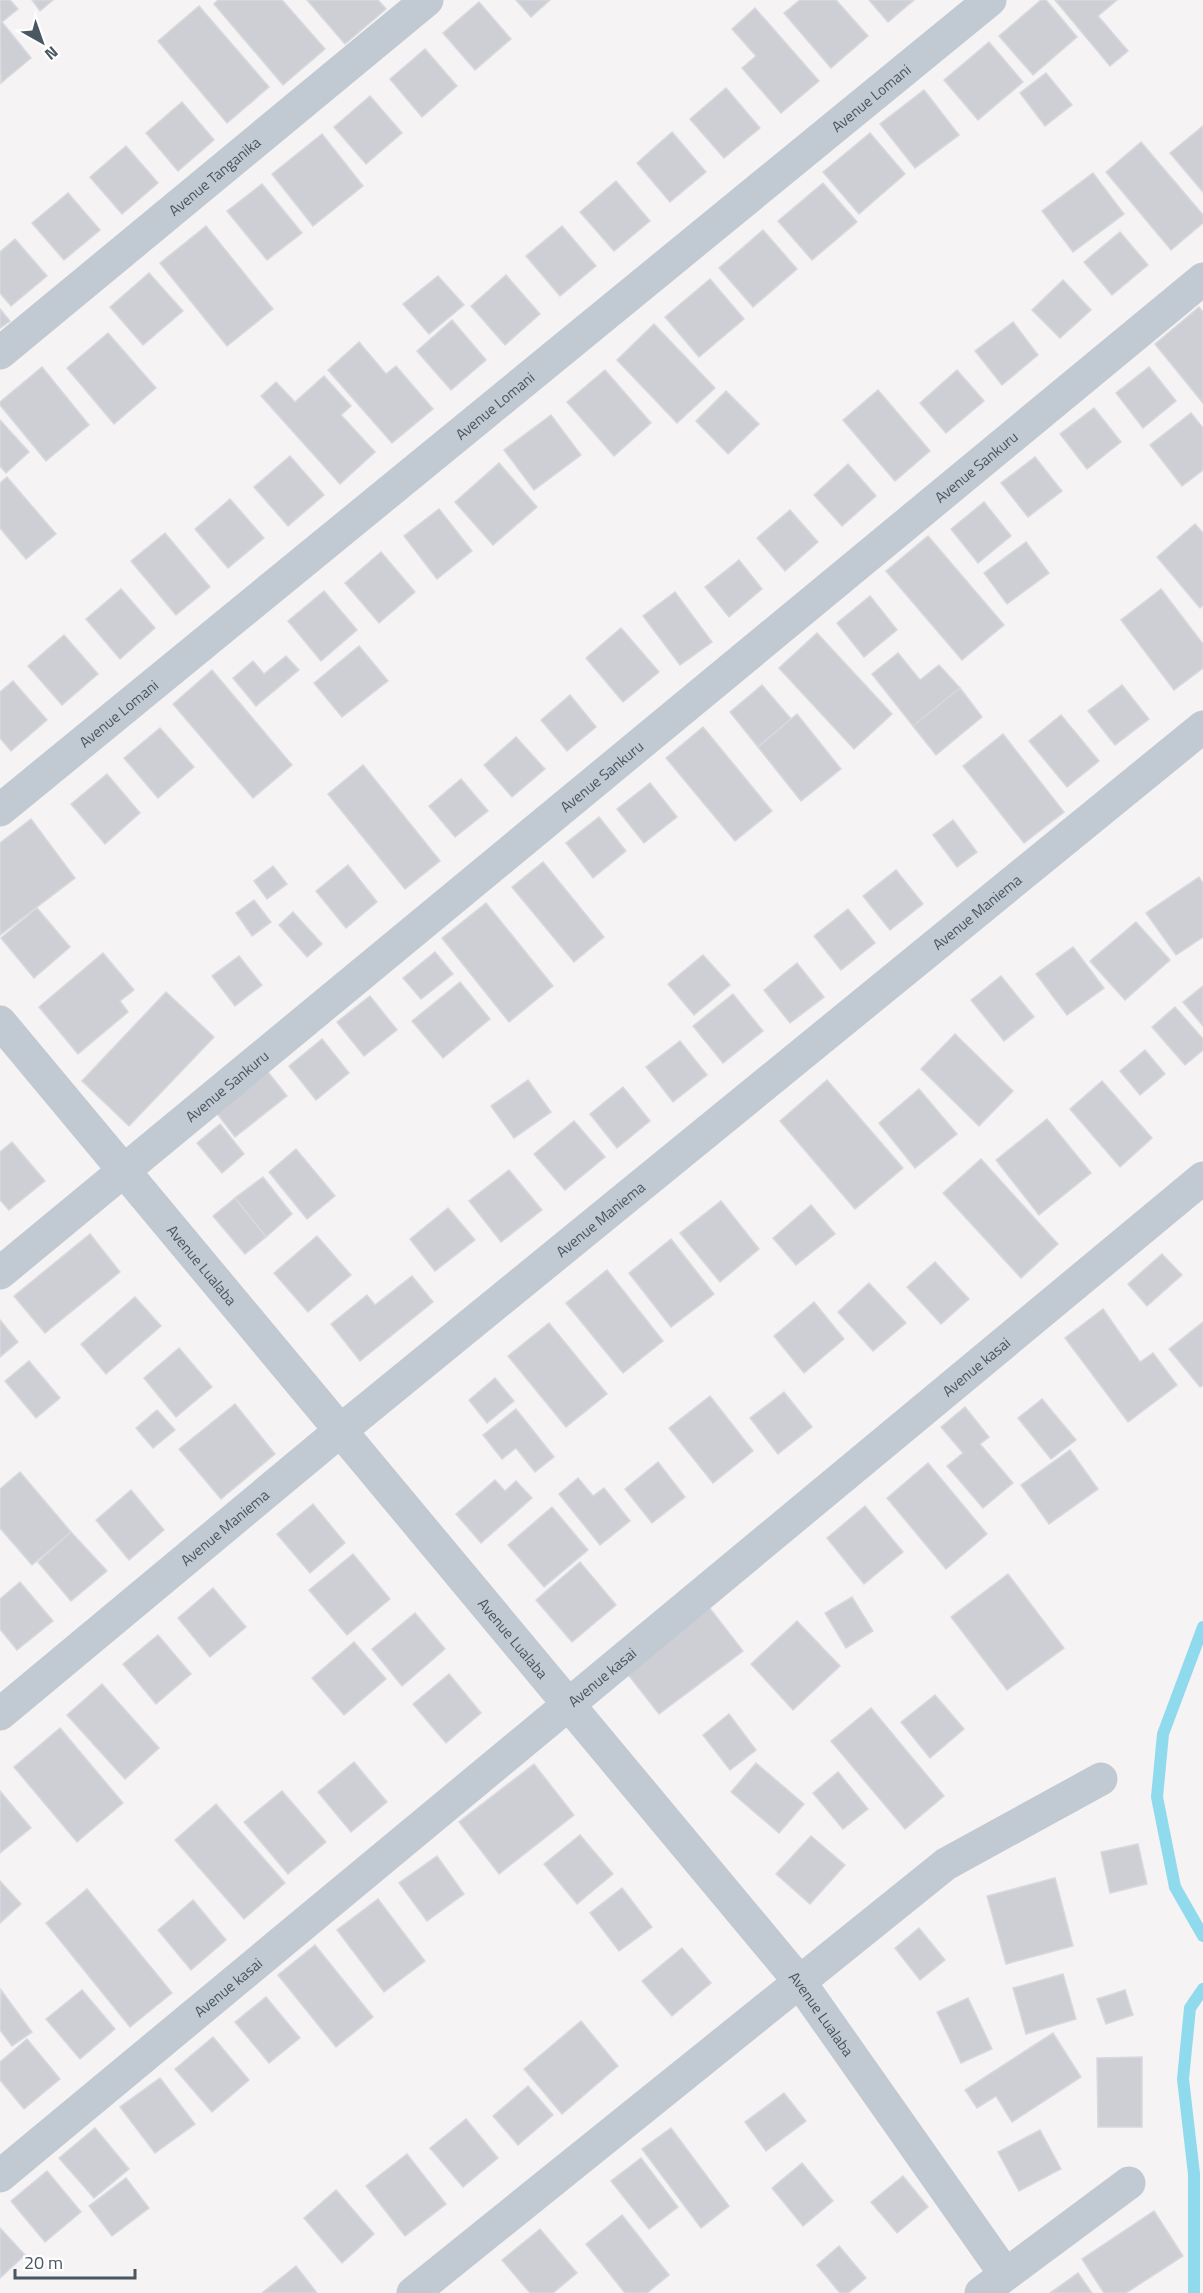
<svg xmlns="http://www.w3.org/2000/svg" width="1203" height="2293" viewBox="0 0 1203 2293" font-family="'Titillium Web',sans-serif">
<rect width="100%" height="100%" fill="#f5f3f3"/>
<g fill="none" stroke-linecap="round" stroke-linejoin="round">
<g stroke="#90daee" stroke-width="12">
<path d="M1203,1627L1163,1734L1157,1797L1175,1887L1203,1936"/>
<path d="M1194,2293V2174L1183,2079L1190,2008L1203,1989"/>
</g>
</g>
<g fill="#cdcfd5" stroke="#d7d9de" stroke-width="1.5">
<path d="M0,0H10L18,9L2,22L31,58L1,83Z"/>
<path d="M32,0H53L40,11Z"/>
<path d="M218,0H282L325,49L283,85L214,4Z"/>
<path d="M307,0H378L386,9L345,44Z"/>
<path d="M516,0H550L531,17Z"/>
<path d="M800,0H836L868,36L831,68L784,13Z"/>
<path d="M869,0H914L888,22Z"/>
<path d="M1041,0H1046L1077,37L1033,75L999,36Z"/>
<path d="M1055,0H1117L1098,16L1128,51L1110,66Z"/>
<path d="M479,2L511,39L475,70L443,33Z"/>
<path d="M199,6L269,87L227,123L158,41Z"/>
<path d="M755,8L819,81L781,113L742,68L756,56L732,29Z"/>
<path d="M989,42L1023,82L978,120L944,80Z"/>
<path d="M425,49L457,86L422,117L390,79Z"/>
<path d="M1046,73L1072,105L1045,126L1020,93Z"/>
<path d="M726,88L760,128L724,158L690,119Z"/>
<path d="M924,90L959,135L915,168L880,124Z"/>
<path d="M370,96L402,133L366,164L334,127Z"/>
<path d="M182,102L214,140L178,171L146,133Z"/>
<path d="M1203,126V192L1170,153Z"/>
<path d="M672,132L706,172L670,202L637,163Z"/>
<path d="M870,133L905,174L859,214L823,172Z"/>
<path d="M322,134L363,186L313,226L272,174Z"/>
<path d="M1141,142L1203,215V223L1171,250L1106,172Z"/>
<path d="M126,146L158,183L122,214L90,177Z"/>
<path d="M1093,173L1124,214L1073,252L1042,211Z"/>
<path d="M616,181L650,221L614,251L580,212Z"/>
<path d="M823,183L857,222L812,260L778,221Z"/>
<path d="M262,184L302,233L267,260L227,211Z"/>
<path d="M68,193L100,230L64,260L32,223Z"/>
<path d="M206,226L273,309L227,346L160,263Z"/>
<path d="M562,226L596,266L560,296L526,256Z"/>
<path d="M763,230L797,269L753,307L719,268Z"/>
<path d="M1120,232L1148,265L1112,295L1084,262Z"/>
<path d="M15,239L47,276L11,306L0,293V252Z"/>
<path d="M149,273L183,311L143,345L110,307Z"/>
<path d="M506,275L540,314L505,345L471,306Z"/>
<path d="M438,276L464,305L429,334L403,304Z"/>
<path d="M710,279L744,319L699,357L665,317Z"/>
<path d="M1063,280L1091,310L1060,338L1032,310Z"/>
<path d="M1199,307L1203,312V403L1155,344Z"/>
<path d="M0,309L10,321L0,328Z"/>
<path d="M452,320L486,360L451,390L417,351Z"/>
<path d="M1013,322L1038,355L1002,385L975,351Z"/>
<path d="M654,324L715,388L677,423L617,360Z"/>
<path d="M108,333L156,388L114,424L67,368Z"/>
<path d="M359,342L386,374L396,366L433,409L392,443L328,370Z"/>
<path d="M42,367L89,425L46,461L0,405V402Z"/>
<path d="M1149,367L1176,401L1143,428L1116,393Z"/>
<path d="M605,370L651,423L614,456L567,402Z"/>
<path d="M957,370L984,401L946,433L920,403Z"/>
<path d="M324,376L351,406L341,415L375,452L340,484L261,396L276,382L295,402Z"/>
<path d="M878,390L930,451L895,481L843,420Z"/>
<path d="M726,391L759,424L728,454L696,421Z"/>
<path d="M1094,408L1121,442L1087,469L1060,434Z"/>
<path d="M1191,413L1203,428V470L1182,486L1150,445Z"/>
<path d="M551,415L581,455L534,490L504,450Z"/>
<path d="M0,420L29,452L6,473L0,466Z"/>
<path d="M290,456L324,495L288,526L254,487Z"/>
<path d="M1035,457L1062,491L1028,517L1001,483Z"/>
<path d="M499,463L537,507L493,545L455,502Z"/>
<path d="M848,464L876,496L842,526L814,495Z"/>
<path d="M7,477L56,534L26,559L0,528V483Z"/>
<path d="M230,499L264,538L228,568L195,529Z"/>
<path d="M984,502L1011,536L978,563L951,529Z"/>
<path d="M439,509L472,551L437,579L404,536Z"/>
<path d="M790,510L818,542L785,571L757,538Z"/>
<path d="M1195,524L1203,533V605L1200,608L1157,557Z"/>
<path d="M165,533L210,587L176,615L131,561Z"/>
<path d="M928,536L1004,625L962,660L886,571Z"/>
<path d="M1026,542L1049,573L1007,604L984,573Z"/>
<path d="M381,552L415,592L379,623L345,583Z"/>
<path d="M739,560L762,589L729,617L705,587Z"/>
<path d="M121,589L155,628L120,659L86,619Z"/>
<path d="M1161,589L1203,644V668L1174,690L1121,620Z"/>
<path d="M324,591L357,630L321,661L288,621Z"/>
<path d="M675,592L712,642L680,665L643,616Z"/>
<path d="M870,596L897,630L864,657L837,623Z"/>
<path d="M621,628L659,672L623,702L586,658Z"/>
<path d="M817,633L892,714L854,749L779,668Z"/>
<path d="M64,635L98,674L62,705L28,666Z"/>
<path d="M359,646L388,681L342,717L314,683Z"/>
<path d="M898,653L920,680L939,665L960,688L913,726L872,674Z"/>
<path d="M286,656L299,670L256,706L233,678L253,661L264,674Z"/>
<path d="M212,670L292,765L253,798L173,704Z"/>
<path d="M13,681L47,720L11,751L0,738V692Z"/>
<path d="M762,685L791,719L758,747L730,712Z"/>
<path d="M1122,685L1149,719L1115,745L1088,711Z"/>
<path d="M960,688L982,717L936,755L913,726Z"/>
<path d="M570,695L596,727L567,751L541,720Z"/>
<path d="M797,714L841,769L801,801L758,747Z"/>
<path d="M1061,715L1099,761L1067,787L1029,741Z"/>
<path d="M703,727L772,811L735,841L666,758Z"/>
<path d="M160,728L194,767L158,798L124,758Z"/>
<path d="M1003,734L1064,812L1024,843L963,766Z"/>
<path d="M516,737L545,769L512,797L484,765Z"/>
<path d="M363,765L440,861L405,889L328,794Z"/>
<path d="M107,774L140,813L105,844L71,804Z"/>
<path d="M461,779L488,811L455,837L429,806Z"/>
<path d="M650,783L677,817L644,843L617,809Z"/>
<path d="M599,817L626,851L593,878L566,843Z"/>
<path d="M31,819L75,878L0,935V843Z"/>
<path d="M953,820L977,852L957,867L933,835Z"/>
<path d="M543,862L604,937L574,962L512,887Z"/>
<path d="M348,865L377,902L346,928L316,891Z"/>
<path d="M273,866L287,884L267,899L254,881Z"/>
<path d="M896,870L923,904L890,930L863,896Z"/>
<path d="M1199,877L1203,883V937L1176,955L1146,913Z"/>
<path d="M254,900L271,922L252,936L236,913Z"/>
<path d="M486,903L553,986L509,1022L442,938Z"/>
<path d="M37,908L70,947L34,978L1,938Z"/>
<path d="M848,909L875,943L841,970L814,936Z"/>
<path d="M293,912L322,944L307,957L279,925Z"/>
<path d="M1136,922L1170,960L1125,1000L1090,961Z"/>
<path d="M1073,947L1104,988L1067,1015L1036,974Z"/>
<path d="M435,952L453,974L421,999L403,978Z"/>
<path d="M103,953L134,990L120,1001L128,1012L78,1054L39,1007Z"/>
<path d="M703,955L730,985L694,1015L668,984Z"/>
<path d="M239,956L262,985L235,1006L212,976Z"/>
<path d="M797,963L824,997L790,1023L764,990Z"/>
<path d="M1001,976L1034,1017L1004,1041L971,1000Z"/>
<path d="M460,982L490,1019L443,1058L412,1021Z"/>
<path d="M1203,986V1026L1183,1002Z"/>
<path d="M166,992L214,1037L129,1126L82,1081Z"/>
<path d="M733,994L763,1031L723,1063L693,1026Z"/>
<path d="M370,996L397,1030L364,1056L337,1022Z"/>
<path d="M1175,1007L1203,1039V1050L1185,1065L1152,1027Z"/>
<path d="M955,1034L1013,1091L979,1126L921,1069Z"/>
<path d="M322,1039L349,1073L316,1100L289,1066Z"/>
<path d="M680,1041L707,1075L673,1102L646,1067Z"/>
<path d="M1145,1050L1165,1074L1140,1095L1120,1071Z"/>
<path d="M268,1072L287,1096L235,1137L215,1111Z"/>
<path d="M528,1080L551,1112L514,1138L491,1106Z"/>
<path d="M827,1080L903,1168L855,1209L780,1121Z"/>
<path d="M1102,1081L1152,1138L1120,1167L1070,1109Z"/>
<path d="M623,1087L650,1121L617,1148L590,1114Z"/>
<path d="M919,1089L957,1134L915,1168L879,1123Z"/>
<path d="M1047,1119L1091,1173L1039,1215L996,1160Z"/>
<path d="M574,1121L605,1157L565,1190L534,1154Z"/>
<path d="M220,1124L244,1154L222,1173L197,1143Z"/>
<path d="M12,1142L45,1181L9,1210L0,1200V1152Z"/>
<path d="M296,1149L335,1196L307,1219L269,1172Z"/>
<path d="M981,1159L1058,1244L1021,1278L943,1193Z"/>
<path d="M509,1170L542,1210L501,1242L469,1201Z"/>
<path d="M263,1177L292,1214L266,1237L235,1198Z"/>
<path d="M235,1198L266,1237L245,1254L213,1216Z"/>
<path d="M721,1201L759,1249L720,1282L680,1233Z"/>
<path d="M811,1205L835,1234L796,1265L773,1238Z"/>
<path d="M448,1208L475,1240L435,1271L410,1239Z"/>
<path d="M90,1234L120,1272L45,1333L14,1296Z"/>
<path d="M317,1236L351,1275L308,1312L274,1273Z"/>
<path d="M671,1239L714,1294L671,1327L629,1273Z"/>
<path d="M1162,1254L1182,1275L1147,1306L1128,1284Z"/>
<path d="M935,1262L969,1299L941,1324L907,1287Z"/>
<path d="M607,1270L663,1341L623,1373L566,1303Z"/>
<path d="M412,1276L433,1302L360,1361L331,1324L367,1295L375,1305Z"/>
<path d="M869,1283L906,1323L873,1351L838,1312Z"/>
<path d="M135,1297L161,1326L106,1374L81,1344Z"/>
<path d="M814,1302L844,1339L804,1373L774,1336Z"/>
<path d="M1103,1309L1140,1362L1153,1353L1177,1385L1128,1422L1065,1338Z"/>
<path d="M0,1320L18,1342L0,1357Z"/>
<path d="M1203,1322V1385L1200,1387L1169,1349Z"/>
<path d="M549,1323L607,1394L566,1427L508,1356Z"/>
<path d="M179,1348L212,1387L176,1417L144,1378Z"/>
<path d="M29,1361L60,1398L36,1418L5,1381Z"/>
<path d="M495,1378L514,1401L487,1423L469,1400Z"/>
<path d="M784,1392L812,1427L778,1454L750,1418Z"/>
<path d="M710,1396L753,1451L713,1483L669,1428Z"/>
<path d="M1042,1399L1076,1440L1051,1459L1018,1418Z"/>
<path d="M235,1404L275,1454L221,1499L179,1449Z"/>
<path d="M965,1407L989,1437L980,1444L1013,1483L983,1508L947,1466L963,1453L941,1427Z"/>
<path d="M516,1409L554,1457L535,1472L516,1448L502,1459L483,1435Z"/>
<path d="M157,1410L175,1430L153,1448L136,1428Z"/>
<path d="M1070,1450L1098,1489L1049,1524L1021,1485Z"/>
<path d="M658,1462L685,1497L652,1523L625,1489Z"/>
<path d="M928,1463L987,1534L946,1569L887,1498Z"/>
<path d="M20,1472L71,1532L32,1565L0,1528V1489Z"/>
<path d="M578,1478L593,1496L604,1488L630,1521L600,1545L559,1494Z"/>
<path d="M495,1480L505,1491L516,1481L532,1498L481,1543L456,1514Z"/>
<path d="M131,1490L164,1530L129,1560L96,1520Z"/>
<path d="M313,1504L345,1543L310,1573L277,1534Z"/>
<path d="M865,1506L903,1552L864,1584L827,1538Z"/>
<path d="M552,1507L588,1550L544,1587L508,1545Z"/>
<path d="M71,1532L107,1571L71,1601L38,1562Z"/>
<path d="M353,1554L390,1599L347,1635L309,1590Z"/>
<path d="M580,1562L616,1605L572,1642L536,1600Z"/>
<path d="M1008,1574L1064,1648L1007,1690L951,1617Z"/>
<path d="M20,1582L53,1621L17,1650L0,1629V1599Z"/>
<path d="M213,1588L246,1627L210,1657L178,1618Z"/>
<path d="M852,1597L873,1631L846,1648L825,1613Z"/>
<path d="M705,1602L743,1651L659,1714L622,1667Z"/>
<path d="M415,1613L445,1649L402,1686L372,1649Z"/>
<path d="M797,1621L840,1666L793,1710L751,1664Z"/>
<path d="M158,1635L191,1674L156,1704L123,1664Z"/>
<path d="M354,1642L386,1679L344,1715L312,1678Z"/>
<path d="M449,1674L481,1713L446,1743L413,1704Z"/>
<path d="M102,1684L159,1748L125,1779L67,1715Z"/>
<path d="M935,1695L964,1729L930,1758L901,1722Z"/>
<path d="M871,1708L944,1796L905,1829L831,1741Z"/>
<path d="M729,1714L756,1750L730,1770L703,1735Z"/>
<path d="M60,1728L123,1803L77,1842L14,1767Z"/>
<path d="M354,1762L387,1802L351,1832L318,1792Z"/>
<path d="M756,1763L804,1804L779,1833L731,1792Z"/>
<path d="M534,1764L574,1815L499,1874L459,1822Z"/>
<path d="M838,1772L868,1809L843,1829L813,1793Z"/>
<path d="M0,1791L31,1828L0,1853Z"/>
<path d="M282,1791L326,1842L288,1874L244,1822Z"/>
<path d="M216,1804L285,1883L244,1919L175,1840Z"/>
<path d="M580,1835L613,1874L577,1904L544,1864Z"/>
<path d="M811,1836L845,1865L810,1904L776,1874Z"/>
<path d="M1138,1844L1147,1884L1110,1893L1101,1852Z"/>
<path d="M437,1856L464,1894L427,1921L399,1883Z"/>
<path d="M1055,1878L1073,1946L1006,1964L987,1896Z"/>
<path d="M0,1881L21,1904L0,1923Z"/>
<path d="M622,1888L652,1927L619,1951L590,1913Z"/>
<path d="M87,1889L172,1993L130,2027L46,1923Z"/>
<path d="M378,1899L425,1961L384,1992L337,1930Z"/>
<path d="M193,1900L226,1940L191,1970L158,1930Z"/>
<path d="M919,1928L945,1960L920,1980L895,1948Z"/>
<path d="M315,1945L373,2017L336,2047L278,1975Z"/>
<path d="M682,1948L711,1983L672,2016L642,1981Z"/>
<path d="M1063,1974L1076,2019L1026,2034L1013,1988Z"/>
<path d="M1,1990L32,2032L12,2046L0,2030Z"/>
<path d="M82,1990L115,2029L80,2059L46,2019Z"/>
<path d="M1125,1990L1133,2015L1106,2024L1097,1999Z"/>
<path d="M266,1997L300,2038L269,2063L235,2022Z"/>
<path d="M968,1998L992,2049L961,2063L937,2012Z"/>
<path d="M581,2021L618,2066L562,2114L524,2069Z"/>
<path d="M1053,2033L1081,2077L1012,2122L996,2096L977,2108L965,2090Z"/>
<path d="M213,2037L249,2080L212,2112L175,2069Z"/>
<path d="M27,2039L60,2079L24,2109L0,2080V2062Z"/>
<path d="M1142,2057V2127H1098L1097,2058Z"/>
<path d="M160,2078L195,2124L155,2153L120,2107Z"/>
<path d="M528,2086L553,2115L518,2145L493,2116Z"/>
<path d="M784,2093L806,2121L766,2151L745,2122Z"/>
<path d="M466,2119L498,2158L463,2187L430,2148Z"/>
<path d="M95,2128L129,2169L94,2198L59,2158Z"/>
<path d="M671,2128L729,2206L701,2228L642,2149Z"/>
<path d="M1040,2130L1061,2169L1019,2191L998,2152Z"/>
<path d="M407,2154L446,2204L405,2236L366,2186Z"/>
<path d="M641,2158L678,2207L649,2229L611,2181Z"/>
<path d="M802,2163L833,2201L803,2226L772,2188Z"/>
<path d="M47,2171L81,2212L45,2242L11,2201Z"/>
<path d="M903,2176L928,2207L897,2233L871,2202Z"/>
<path d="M126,2178L149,2208L112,2236L89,2206Z"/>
<path d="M336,2190L374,2234L342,2263L304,2218Z"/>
<path d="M1154,2211L1183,2256L1126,2293H1104L1082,2259Z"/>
<path d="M622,2215L669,2275L647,2293H625L586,2244Z"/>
<path d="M0,2228L25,2255L0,2278Z"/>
<path d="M540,2229L577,2273L553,2293H530L502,2260Z"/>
<path d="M839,2246L866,2278L848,2293H840L817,2265Z"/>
<path d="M296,2266L317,2293H262Z"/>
<path d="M1078,2273L1092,2293H1050Z"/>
</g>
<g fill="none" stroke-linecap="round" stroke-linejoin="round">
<g stroke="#c1cad2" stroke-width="33">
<path id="s1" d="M0,353L427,0"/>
<path id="s2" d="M0,810L990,0"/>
<path id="s3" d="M0,1022L799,1981L1005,2274"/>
<path id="s4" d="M0,1273L1203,279"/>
<path id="s5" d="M0,1714L340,1431L1203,727"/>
<path id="s6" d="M0,2176L1203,1178"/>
<path d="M413,2293L946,1864L1101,1779"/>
<path d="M981,2293L1129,2183"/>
</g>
</g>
<g text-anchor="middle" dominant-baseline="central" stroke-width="4.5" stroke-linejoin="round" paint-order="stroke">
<g font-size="15" fill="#4a5661" stroke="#fff">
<text stroke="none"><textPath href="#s2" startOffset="1125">Avenue Lomani</textPath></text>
<text stroke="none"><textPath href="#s1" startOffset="278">Avenue Tanganika</textPath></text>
<text stroke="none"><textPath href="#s2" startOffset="639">Avenue Lomani</textPath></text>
<text stroke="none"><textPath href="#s4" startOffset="1266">Avenue Sankuru</textPath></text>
<text stroke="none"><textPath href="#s2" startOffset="153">Avenue Lomani</textPath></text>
<text stroke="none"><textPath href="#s4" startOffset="780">Avenue Sankuru</textPath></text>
<text stroke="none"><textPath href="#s5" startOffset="1264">Avenue Maniema</textPath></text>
<text stroke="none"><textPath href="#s4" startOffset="294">Avenue Sankuru</textPath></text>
<text stroke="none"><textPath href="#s5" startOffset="778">Avenue Maniema</textPath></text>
<text stroke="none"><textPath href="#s3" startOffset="316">Avenue Lualaba</textPath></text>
<text stroke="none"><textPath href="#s6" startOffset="1268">Avenue kasai</textPath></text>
<text stroke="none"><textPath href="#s5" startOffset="292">Avenue Maniema</textPath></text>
<text stroke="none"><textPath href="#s3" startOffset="802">Avenue Lualaba</textPath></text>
<text stroke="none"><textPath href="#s6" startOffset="782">Avenue kasai</textPath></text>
<text stroke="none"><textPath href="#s6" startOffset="296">Avenue kasai</textPath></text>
<text stroke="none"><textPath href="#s3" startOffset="1288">Avenue Lualaba</textPath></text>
</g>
</g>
<g transform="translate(42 42) rotate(140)" stroke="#ffffff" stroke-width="4.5" paint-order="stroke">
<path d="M0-4.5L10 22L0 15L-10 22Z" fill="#4a5661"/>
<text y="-9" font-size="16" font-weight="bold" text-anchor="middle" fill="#4a5661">N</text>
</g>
<path d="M15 2269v9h120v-9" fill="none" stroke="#4a5661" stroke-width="3"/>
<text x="24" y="2269" font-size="18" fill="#4a5661" stroke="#ffffff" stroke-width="4.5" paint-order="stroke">20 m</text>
</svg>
